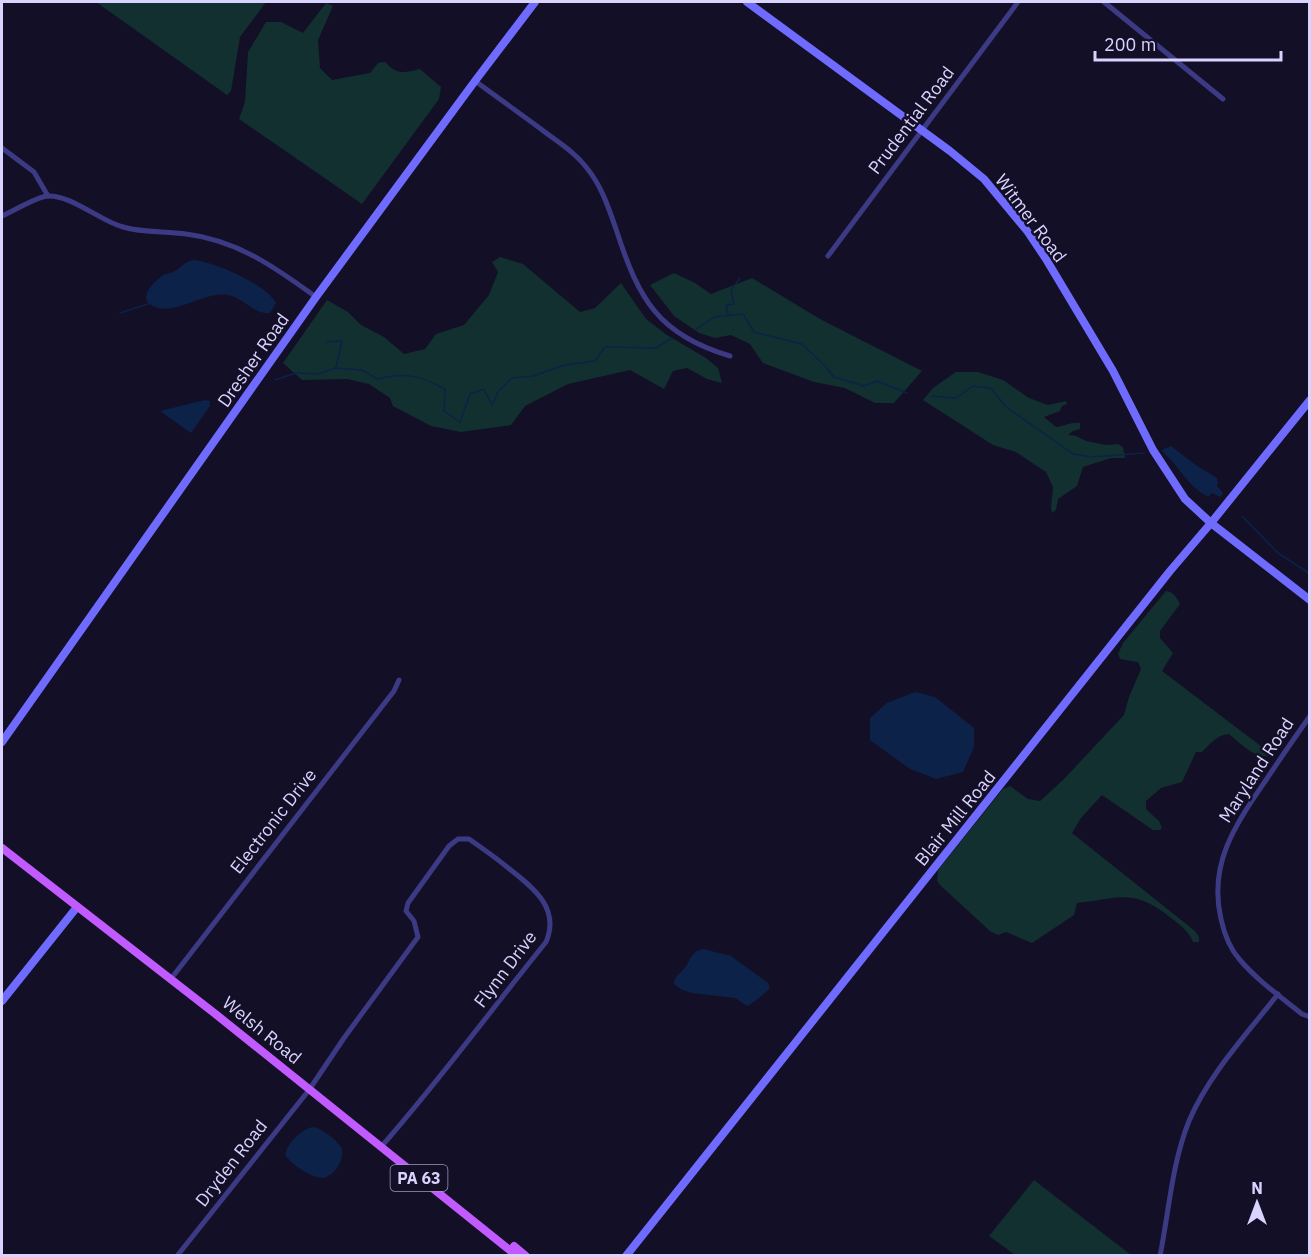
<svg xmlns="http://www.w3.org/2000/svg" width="1311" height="1257" viewBox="0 0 1311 1257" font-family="'IBM Plex Sans',sans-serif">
<rect width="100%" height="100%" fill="#130f26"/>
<g fill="#12302f">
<path d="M96,2H266L240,37L231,91L227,95Z"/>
<path d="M326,3L333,6L318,40L320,68L332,80L370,73L378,63L385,62C397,75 403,73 420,69L441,87L439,99L362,204L239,119L245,102L248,52L266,22H281L303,33Z"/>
<path d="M500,257L523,264L580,312L595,308L621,283L646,319L667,335L706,358L718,368L722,383L707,379L687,368L673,371L664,389L630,370L568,384L525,406L511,425L461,432L431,426L393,406L390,398L369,384L347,379L302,380L283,363L327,300L348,312L361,325L384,337L404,354L425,349L436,334L464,325L489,295L498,272L492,262Z"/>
<path d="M674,273L695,283L711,294L752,278L820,319L922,371L894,403H875L845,388L814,382L763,363L750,344L731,335L715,338L699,333L674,316L650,285Z"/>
<path d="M956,372H978L1003,380L1029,398L1048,405L1066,401L1067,404L1062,406L1060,411L1044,417L1056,427C1065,426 1071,422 1080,423V429L1073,431L1068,435L1076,436L1086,441L1106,445L1118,444L1123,447L1125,458H1111L1083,467L1077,486L1058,499L1056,510L1052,513L1051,507L1053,487L1046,472L1016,452L993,445L923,400L933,388Z"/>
<path d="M1166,591C1174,592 1176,597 1180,604L1160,631V638L1173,653L1162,671L1270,753L1269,756C1254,758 1240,743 1229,734C1217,735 1210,744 1202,752H1196L1182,782L1161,788L1146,801V809L1159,821L1162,828L1160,830H1153L1102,795L1081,818L1072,833L1195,931L1199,937V942H1193C1189,931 1180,925 1171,918C1132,887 1120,899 1077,903L1074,915L1032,943L1006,932L998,935L990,931L941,886L937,881L938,870L1003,789L1010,786L1028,799L1040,801L1063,780L1124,715L1129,697L1141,669L1138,662L1120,659L1118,654L1123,643Z"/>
<path d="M1034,1180L1131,1255H1015L989,1236Z"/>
</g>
<g fill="#0c2248">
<path d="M195,260C216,263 266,284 276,303L270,313C254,315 244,298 228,295C205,291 177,315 155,307C136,299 152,284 162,276C166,273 171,273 175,271C183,266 185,261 195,260Z"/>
<path d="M205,400L210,401V406L191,433L160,411Z"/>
<path d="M1171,446L1197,466L1217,478L1218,483L1217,486L1223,493L1220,497L1212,493L1208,497C1191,488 1184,475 1172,461C1168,456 1165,456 1162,450Z"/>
<path d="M915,692L935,697L974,728V747L963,772L936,779L910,769L870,740V718L887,703Z"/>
<path d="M703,949L731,956L768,983L770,988C767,992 751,1005 747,1006L735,998L692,993L682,990L674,984C675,976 677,976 682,971C691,962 689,952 703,949Z"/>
<path d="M314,1127C324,1130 336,1139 342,1149C344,1161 335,1174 324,1178C311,1178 292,1165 285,1155C287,1143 302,1128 314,1127Z"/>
</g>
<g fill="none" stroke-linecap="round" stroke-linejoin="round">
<g stroke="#0c2248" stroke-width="1.5">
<path d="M120,313L151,303"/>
<path d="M728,314L726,305L734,304C730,284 729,294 740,278"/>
<path d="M696,329L714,317L743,314L754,332L802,344L827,368L834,377L864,386L877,381L907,393"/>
<path d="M327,342L342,341L336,368L362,370L377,379C405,372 419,375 445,389L444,411L460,422L470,394L484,389L492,405L498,392L512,378L533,376L565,365L595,361L605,347L656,348L672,338"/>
<path d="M275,380L296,373L318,374L335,368"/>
<path d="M931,396L956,398L973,386L991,388L1005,406L1073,454L1092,457L1144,453"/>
<path d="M1242,516L1278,553L1310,574"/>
</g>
<g stroke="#3d3a85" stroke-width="5">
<path d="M1104,2L1223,99"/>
<path d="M475,81C497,97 519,113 541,129C556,141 574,151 586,167C602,186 609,209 617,232C639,300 659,335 730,356"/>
<path d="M2,148L34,172L48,196"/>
<path d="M2,216C14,211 34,198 47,196C70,194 100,221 123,227C143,233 165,231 186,234C237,240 276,268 316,297"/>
<path d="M828,256L1018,2"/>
<path d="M1310,716C1295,737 1280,759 1266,780C1236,824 1208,863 1221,919C1224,933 1230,949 1240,960C1258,981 1281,997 1302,1014L1310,1017"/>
<path d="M170,980L394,691L399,680"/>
<path d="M177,1256L309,1090L344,1038L418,937L414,921L406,911L408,903L449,846L458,839H469C482,848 495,857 507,867C531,886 561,907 546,942C491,1010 439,1081 381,1147"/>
<path d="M1160,1256C1169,1211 1172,1163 1189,1121C1209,1074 1247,1034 1278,994"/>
</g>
<g stroke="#6f6bff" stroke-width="8">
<path d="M747,2L950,151L984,179L1028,232L1046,259L1113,371L1153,450L1185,499L1211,523L1310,600"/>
<path d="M2,742L316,297L475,81L535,2"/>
<path d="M2,1001L77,907"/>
<path d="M626,1256L1170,571L1211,523L1310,400"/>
</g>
<g stroke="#c25bff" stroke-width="8">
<path d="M2,848L218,1016L517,1256"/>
<path d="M514,1246L526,1256"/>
</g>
</g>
<g text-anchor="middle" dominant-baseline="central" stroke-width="5" stroke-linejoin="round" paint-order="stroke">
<rect fill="#130f26" stroke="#9e99be" stroke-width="1.5" x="390.5" y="1165" width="57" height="26" rx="4.5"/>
<g font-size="16" font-weight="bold" fill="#d9d4ff">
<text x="419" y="1178">PA 63</text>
</g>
<g font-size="18" fill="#d9d4ff" stroke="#130f26">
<text transform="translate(911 120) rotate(-53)">Prudential Road</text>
<text transform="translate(1031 218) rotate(53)">Witmer Road</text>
<text transform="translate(253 360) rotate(-55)">Dresher Road</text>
<text transform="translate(1256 770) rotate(-57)">Maryland Road</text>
<text transform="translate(955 818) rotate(-51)">Blair Mill Road</text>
<text transform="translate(273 821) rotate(-52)">Electronic Drive</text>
<text transform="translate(505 969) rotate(-53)">Flynn Drive</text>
<text transform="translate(262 1030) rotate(39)">Welsh Road</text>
<text transform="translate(231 1163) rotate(-52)">Dryden Road</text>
</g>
</g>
<rect width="1311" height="1257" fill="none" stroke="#d9d4ff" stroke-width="6"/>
<g transform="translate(1257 1203)" stroke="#130f26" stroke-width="4.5" paint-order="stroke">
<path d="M0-4.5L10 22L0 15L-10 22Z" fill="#d9d4ff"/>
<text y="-9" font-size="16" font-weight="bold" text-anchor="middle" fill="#d9d4ff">N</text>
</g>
<path d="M1095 51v9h186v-9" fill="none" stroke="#d9d4ff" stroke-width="3"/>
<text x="1104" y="51" font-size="18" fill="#d9d4ff" stroke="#130f26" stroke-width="4.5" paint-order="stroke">200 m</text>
</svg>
